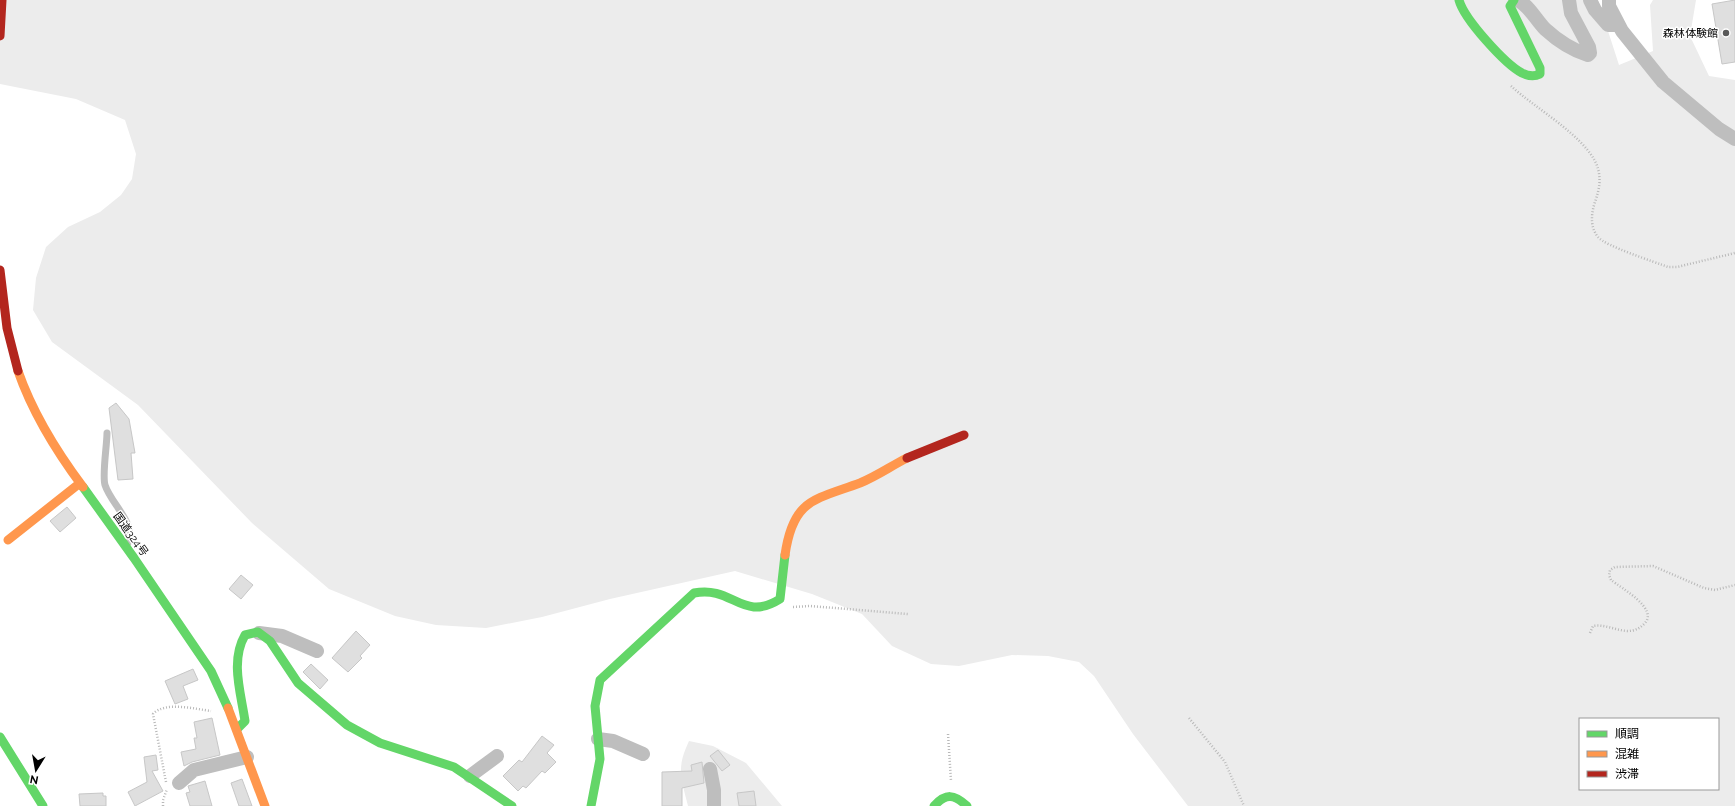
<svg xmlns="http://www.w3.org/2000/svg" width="1735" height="806" font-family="Raleway,'Noto Sans JP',sans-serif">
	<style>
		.green { fill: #ececec; fill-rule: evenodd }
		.building { fill: #dfdfdf; stroke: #c7c7c7 }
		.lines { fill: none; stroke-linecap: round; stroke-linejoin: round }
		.path { stroke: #b9b9b9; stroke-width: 2.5; stroke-dasharray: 1 2; stroke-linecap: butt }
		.lane { stroke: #bebebe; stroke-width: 7 }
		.street { stroke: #bebebe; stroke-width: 14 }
		.fast { stroke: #63d668; stroke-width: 9 }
		.slow { stroke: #ff974d; stroke-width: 9 }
		.jam { stroke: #b3261e; stroke-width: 9 }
		.poi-dot { fill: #595959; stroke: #fff; stroke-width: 1.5 }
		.labels { text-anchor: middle; stroke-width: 3; stroke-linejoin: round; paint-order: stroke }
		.poi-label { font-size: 11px; fill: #000; stroke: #fff; text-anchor: end }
		.street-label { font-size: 11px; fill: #000; stroke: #fff }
	</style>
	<rect width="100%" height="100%" fill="#fff"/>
	<!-- green -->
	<path class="green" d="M0,0H1598L1619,65L1653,51L1650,5L1653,0H1696L1690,36L1709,76L1735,80V806H1188L1133,734L1094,676L1079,662L1048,656L1012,655L959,666L931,664L892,646L862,614L812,594L735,571L610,599L542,617L486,628L436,625L395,616L329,589L252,523L138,405L52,342L33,310L36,278L46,247L68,227L100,212L121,195L132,179L136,154L125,120L76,99L0,84ZM1580,719H1718V789H1580Z
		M689,741L713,746L746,763L782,806H688C681,777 676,769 689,741Z"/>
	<!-- building -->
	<path class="building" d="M1735,0V62L1722,64L1712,4Z
		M116,403L129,419L135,453H131L133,479L118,480L109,408Z
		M67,507L76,518L60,532L50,521Z
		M241,575L253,585L241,599L229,589Z
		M356,631L370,645L360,656L362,658L348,672L332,658Z
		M311,664L328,680L320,689L303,672Z
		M193,669L198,680L183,686L188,699L175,704L165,681Z
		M212,718L220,755L192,762L184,766L181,752L196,749L194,738H197L194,722Z
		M542,736L554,745L547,753L556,762L545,773L542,771L526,788L523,786L518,791L503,776L519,760L522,762Z
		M718,750L730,765L722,771L710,756Z
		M156,755L158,770L152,771L163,791L135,806L128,792L147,782L144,757Z
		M702,762L704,783L682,788V806H662V772L692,771L691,765Z
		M242,779L252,806H239L231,783Z
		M205,781L212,806H190L186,793L190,792L188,786Z
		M754,791L756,806H739L737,793Z
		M103,793V796H106V806H80L79,794Z"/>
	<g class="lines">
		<!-- path -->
		<path class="path" d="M1511,86C1535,108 1580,133 1595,161C1602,175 1600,188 1595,202C1591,214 1590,227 1598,237C1605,246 1655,262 1668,267H1677L1735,253
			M793,607L810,606L908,614
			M1590,633L1593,626C1604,624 1615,630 1627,631C1634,631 1639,629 1644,624C1660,609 1621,588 1611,580L1609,575L1610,570L1615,567L1653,566L1704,588L1715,590L1735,585
			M1189,718L1225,762L1244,806
			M948,734L951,781
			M166,782L153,714C165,701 195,709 211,711
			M163,806V800L167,789"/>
		<!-- lane -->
		<path class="lane" d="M107,433C107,445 102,475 105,485C111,504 137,524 128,543"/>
		<!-- street -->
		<path class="street" d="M1517,0C1529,5 1536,20 1545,29C1557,40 1572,50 1588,55L1590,53L1589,47L1571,13L1569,0
			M1590,0L1595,10L1608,25H1618
			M1609,0V6L1622,31L1663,82L1719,129L1735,139
			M259,633L282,636L317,651
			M598,739L613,741L643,754
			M710,769L714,790V806
			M470,776L497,756
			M179,783L194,770L247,757"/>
		<!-- fast -->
		<path class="fast" d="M1459,0C1464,19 1505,64 1522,73C1528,76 1534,77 1540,74V68L1510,6L1514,0
			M83,487L134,558L211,671L228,708
			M237,729L245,721C241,693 230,661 245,635L258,632L270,641L298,683L347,725L380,743L454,767L512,806
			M0,737L43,806
			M591,806L600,759L595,706L600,680L694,593C733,585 742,623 780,599L785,555
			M934,806C946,793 954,794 967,806"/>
		<!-- slow -->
		<path class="slow" d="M18,371C33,414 56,451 83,487
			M8,540L80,483
			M785,555C793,499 814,500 860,483C877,476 891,466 907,458
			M228,708L265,806"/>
		<!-- jam -->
		<path class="jam" d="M0,36L2,0
			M0,270L7,328L18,371
			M907,458L964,435"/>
	</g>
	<!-- markers -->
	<circle class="poi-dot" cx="1726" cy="33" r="4"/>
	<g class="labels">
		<!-- poi labels -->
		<g class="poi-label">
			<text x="1718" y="37">森林体験館</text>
		</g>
		<!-- street labels -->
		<g class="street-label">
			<text transform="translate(131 534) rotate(54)" y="4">国道324号</text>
		</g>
	</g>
	<!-- legend -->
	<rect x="1579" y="718" width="140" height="72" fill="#ffffff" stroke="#999999"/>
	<rect x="1587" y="731" width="20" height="6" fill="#63d668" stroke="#999999"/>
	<text x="1615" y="738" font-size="12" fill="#000000">順調</text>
	<rect x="1587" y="751" width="20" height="6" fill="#ff974d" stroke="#999999"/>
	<text x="1615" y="758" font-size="12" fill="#000000">混雑</text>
	<rect x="1587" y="771" width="20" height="6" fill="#b3261e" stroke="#999999"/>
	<text x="1615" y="778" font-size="12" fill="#000000">渋滞</text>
	<!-- north arrow -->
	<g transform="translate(36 770) rotate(191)" stroke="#ffffff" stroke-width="3" paint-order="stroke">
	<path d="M0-3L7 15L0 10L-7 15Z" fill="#000000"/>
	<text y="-6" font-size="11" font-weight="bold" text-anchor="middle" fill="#000000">N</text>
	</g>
</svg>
